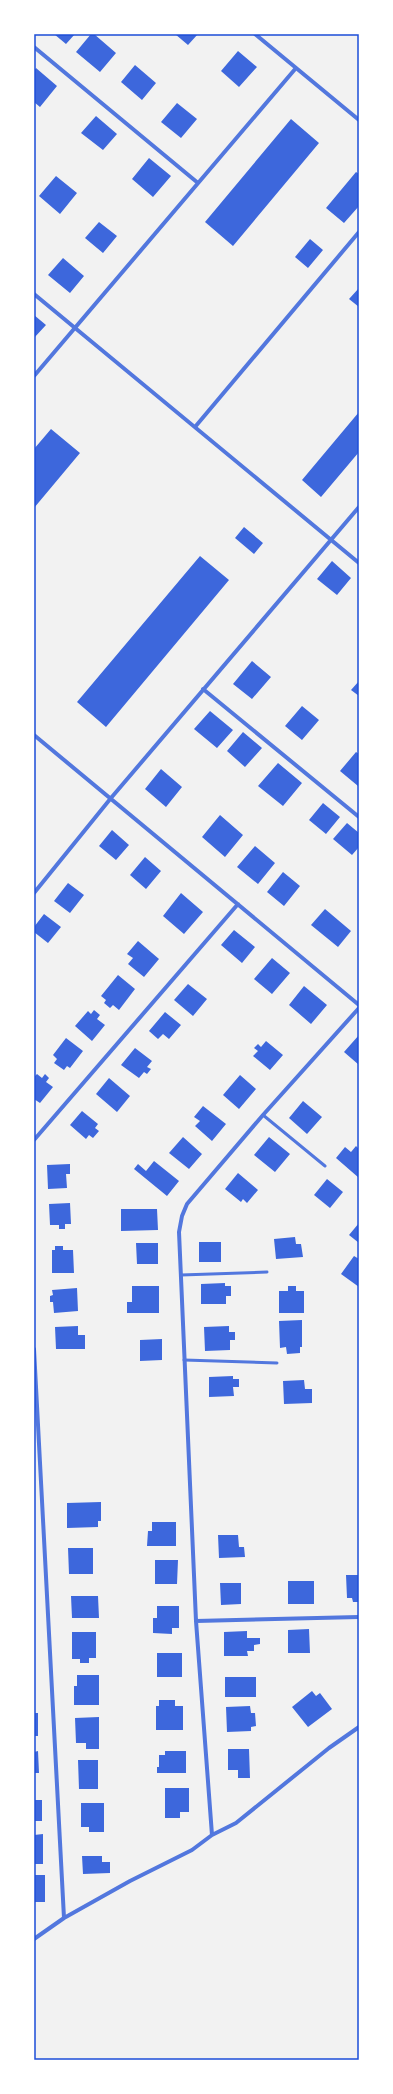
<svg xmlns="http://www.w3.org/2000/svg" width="393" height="2094" font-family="'Exo 2',sans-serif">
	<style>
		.building { fill: #3d67dc }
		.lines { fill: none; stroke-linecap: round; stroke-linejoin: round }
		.service { stroke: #5277de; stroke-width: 3 }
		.minor { stroke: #5277de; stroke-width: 4 }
		.neatline { fill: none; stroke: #1d4ed8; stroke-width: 1.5 }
	</style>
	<rect width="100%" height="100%" fill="#f2f2f2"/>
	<!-- building -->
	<path class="building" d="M54,34H75L66,44Z
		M91,34H94L116,53L100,72L76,52Z
		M175,34H198L188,45Z
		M238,51L257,67L239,87L221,71Z
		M135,65L156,83L142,100L121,82Z
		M36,68L57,86L40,107L34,102V71Z
		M177,103L197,119L181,138L161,122Z
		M96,116L117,134L103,150L81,133Z
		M291,119L319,143L233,246L205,222Z
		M149,158L171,176L153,197L132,179Z
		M356,172L359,174V206L344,223L326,208Z
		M56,176L77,193L60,214L39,196Z
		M99,222L117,236L103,253L85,238Z
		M310,239L323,250L308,268L295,257Z
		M63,258L84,276L70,293L48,275Z
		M359,288V307L349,299Z
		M34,315L46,325L34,338Z
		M359,412V452L321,497L302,480Z
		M51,429L80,453L34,508V449Z
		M244,527L263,543L254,554L235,538Z
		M200,556L229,580L106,727L77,702Z
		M332,561L351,578L337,595L317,579Z
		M252,661L271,677L252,699L233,684Z
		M359,681V696L351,690Z
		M302,706L319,720L302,740L285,726Z
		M210,711L233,730L217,748L194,729Z
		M243,732L262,748L245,767L227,751Z
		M356,752L359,754L358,786L340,771Z
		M278,763L302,783L283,806L258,786Z
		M161,769L182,787L166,807L145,789Z
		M323,803L340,817L326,834L309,820Z
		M220,815L243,835L225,857L202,837Z
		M347,823L359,833V847L352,855L333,839Z
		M112,830L129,845L116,860L99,846Z
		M255,846L275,863L258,884L237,867Z
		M145,857L161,871L146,889L130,875Z
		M283,872L300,886L284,906L267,892Z
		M68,883L84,895L70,913L54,901Z
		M181,893L203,912L184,934L163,916Z
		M325,909L351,931L338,947L311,925Z
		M44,914L61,927L48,943L34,932V927Z
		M234,930L255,947L242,963L221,945Z
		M138,941L159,959L144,977L128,964L133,958L127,954Z
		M272,958L290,973L272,994L254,979Z
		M118,975L135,989L119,1010L113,1005L110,1008L104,1003L106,1000L101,996Z
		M188,984L207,999L193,1016L174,1000Z
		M304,986L327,1005L311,1024L289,1005Z
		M94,1010L100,1015L97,1019L105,1025L92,1041L75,1026L88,1011L91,1014Z
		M165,1012L181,1025L169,1039L163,1034L158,1039L149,1031Z
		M359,1035V1065L344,1052Z
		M66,1038L83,1051L70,1068L67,1066L64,1070L54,1063L57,1059L53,1055Z
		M266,1041L283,1055L270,1070L253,1056L258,1051L254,1048L258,1044L261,1047Z
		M135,1048L152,1061L147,1067L151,1069L147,1074L144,1072L139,1078L121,1065Z
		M37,1074L42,1078L45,1074L49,1078L46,1082L53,1087L40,1103L34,1099V1077Z
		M240,1075L256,1089L239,1109L223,1095Z
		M109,1078L130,1096L117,1112L96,1094Z
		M303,1101L322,1117L307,1134L289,1118Z
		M203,1106L226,1124L212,1141L195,1126L200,1121L194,1117Z
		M82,1111L98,1124L95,1128L99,1131L93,1138L89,1135L86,1139L70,1125Z
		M183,1137L202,1154L189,1169L169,1153Z
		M269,1137L290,1154L275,1172L254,1155Z
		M356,1146L359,1149V1178L336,1158L345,1147L351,1152Z
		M154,1161L179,1181L167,1196L134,1169L138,1164L146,1171Z
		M70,1164V1174H66L67,1188L48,1189L47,1165Z
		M238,1173L258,1190L247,1203L243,1199L241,1202L225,1189Z
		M327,1179L343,1192L330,1208L314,1195Z
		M70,1203L71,1224H65V1229H59V1225H50L49,1204Z
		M121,1209H157L158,1230L121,1231Z
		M359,1223V1243L349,1235Z
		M295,1237L296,1244H301L303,1257L276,1259L274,1239Z
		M199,1242H221V1262H199Z
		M136,1243H158V1264H137Z
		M55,1246H63V1250H73L74,1273H52V1250H55Z
		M354,1256L359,1259V1287L341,1274Z
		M225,1283V1286H231V1296H226V1304H201V1284Z
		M132,1286H159V1313H127V1302H132Z
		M288,1286H296V1291H304V1313H279V1291H288Z
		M77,1288L78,1311L54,1313L53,1302H50V1296L53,1295L52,1290Z
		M302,1320V1347H300V1353L287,1354L286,1347L280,1348L279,1321Z
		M78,1326V1335H85V1349H56L55,1327Z
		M229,1326V1332H235V1340H230V1350L205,1351L204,1327Z
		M162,1339V1360L140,1361V1340Z
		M233,1376V1379H239V1387H233L234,1396L209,1397V1377Z
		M304,1380L305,1389H312V1403L284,1404L283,1381Z
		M101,1502V1521H98V1527L67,1528V1503Z
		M152,1522H176V1546H147L148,1531H152Z
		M218,1535H238L239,1547H244L245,1557L219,1558Z
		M68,1548H93V1574H69Z
		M155,1560H178L177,1584H155Z
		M346,1575H359V1602H353L352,1598H347Z
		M288,1581H314V1604H288Z
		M220,1583H241V1604L221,1605Z
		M71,1596H98L99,1618H72Z
		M157,1606H179V1628H172V1634L153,1633V1618H157Z
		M309,1629L310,1653H288V1630Z
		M247,1631V1638H260V1644L254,1645V1651H247L248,1656H224V1632Z
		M72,1632H96V1658H89V1663H80V1659H72Z
		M157,1653H182V1677H157Z
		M77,1675H99V1705H74V1686H77Z
		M225,1677H256V1697H225Z
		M312,1691L316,1696L320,1693L332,1709L308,1727L292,1707Z
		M159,1700H175V1706H183V1730H156V1706H159Z
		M250,1706L251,1713H255L256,1726L251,1727V1731L227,1732L226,1707Z
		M34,1713H38V1736H34Z
		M99,1717V1749H86V1743H76L75,1718Z
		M228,1749H249L250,1778H238V1770H228Z
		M38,1751L39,1773H34V1752Z
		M165,1751H186V1773H157V1767H159V1755H165Z
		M78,1760H98V1789H79Z
		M165,1788H189V1812H180V1818H165Z
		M34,1800H42V1821H34Z
		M81,1803H104V1832H89V1827H81Z
		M43,1834V1864H34V1835Z
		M82,1856H102V1862H110V1873L83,1874Z
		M34,1875H45V1902H34Z"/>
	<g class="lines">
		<!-- service -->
		<path class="service" d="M263,1115L325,1166
			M181,1275L267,1272
			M184,1360L277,1363"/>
		<!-- minor -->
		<path class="minor" d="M255,34L359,120
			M34,47L198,183
			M34,294L359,563
			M34,376L296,68
			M195,427L359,232
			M203,689L359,817
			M34,735L359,1005
			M34,893L111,798L359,507
			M34,1140L238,904
			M34,1349L64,1918
			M196,1621L359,1617
			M212,1835L196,1621L179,1232L182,1216L187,1204L263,1115L359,1008
			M34,1939L64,1918L130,1881L192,1850L212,1835L236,1823L329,1748L359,1727"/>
	</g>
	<!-- border -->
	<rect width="393" height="2094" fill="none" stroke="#ffffff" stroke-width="70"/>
	<rect x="35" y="35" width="323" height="2024" class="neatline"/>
</svg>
